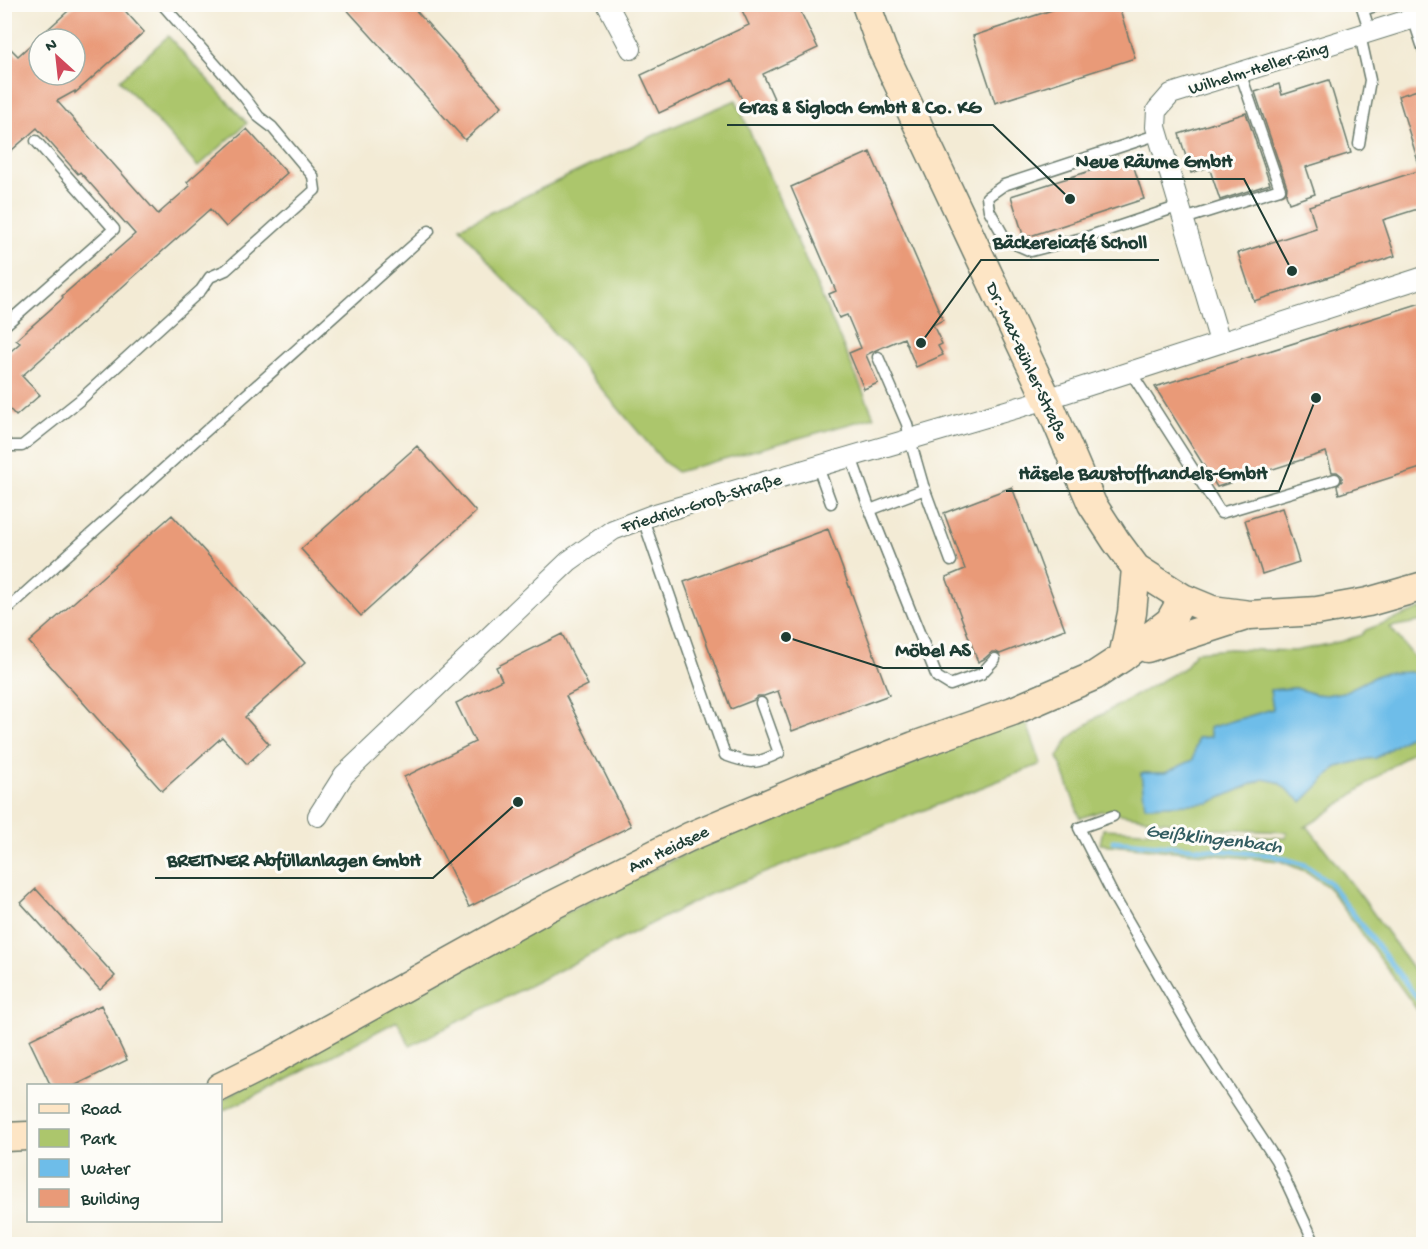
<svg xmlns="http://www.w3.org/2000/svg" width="1428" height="1249" font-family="'Gochi Hand',sans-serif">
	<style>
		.green { fill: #acc66c; stroke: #668250; stroke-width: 1.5 }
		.water { fill: #6ebde9; stroke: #467d8e; stroke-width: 1.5 }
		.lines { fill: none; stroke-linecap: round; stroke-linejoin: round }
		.stream { stroke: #6ebde9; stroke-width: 5 }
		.building { fill: #e99a78; fill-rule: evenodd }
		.lane-casing { stroke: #697a6c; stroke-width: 13 }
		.street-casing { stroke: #697a6c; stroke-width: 22 }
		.secondary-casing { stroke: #697a6c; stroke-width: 31 }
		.lane { stroke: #fff; stroke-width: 10 }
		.street { stroke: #fff; stroke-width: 20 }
		.secondary { stroke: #fde5c5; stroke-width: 28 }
		.labels { text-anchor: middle; stroke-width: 6; stroke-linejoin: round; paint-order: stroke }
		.street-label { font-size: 18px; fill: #1f3d34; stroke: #fdfcf7 }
		.water-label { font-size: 20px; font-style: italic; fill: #335d61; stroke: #fdfcf7 }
		.leader { fill: none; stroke: #1f3d34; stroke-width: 2 }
		.callout-dot { fill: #1f3d34; stroke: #fdfcf7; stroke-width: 2 }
		.callout-label { font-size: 20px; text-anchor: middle; font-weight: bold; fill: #1f3d34; stroke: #fdfcf7; stroke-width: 6; stroke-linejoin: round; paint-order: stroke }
	</style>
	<rect width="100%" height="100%" fill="#fdfcf7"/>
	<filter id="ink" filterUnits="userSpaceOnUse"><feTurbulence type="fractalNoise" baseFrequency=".0167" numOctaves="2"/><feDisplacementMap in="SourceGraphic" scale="12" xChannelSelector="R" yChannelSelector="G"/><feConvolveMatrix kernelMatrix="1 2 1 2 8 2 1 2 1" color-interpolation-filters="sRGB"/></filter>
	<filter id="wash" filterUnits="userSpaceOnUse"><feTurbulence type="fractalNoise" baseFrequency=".008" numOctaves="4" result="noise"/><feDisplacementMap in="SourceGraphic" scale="24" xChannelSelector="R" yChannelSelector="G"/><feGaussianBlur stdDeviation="1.35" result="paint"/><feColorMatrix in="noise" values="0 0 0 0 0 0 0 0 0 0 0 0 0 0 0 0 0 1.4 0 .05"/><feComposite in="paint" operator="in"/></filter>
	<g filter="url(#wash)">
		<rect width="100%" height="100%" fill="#f3ebd5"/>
		<!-- green -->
		<path class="green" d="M168,36L247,123L198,167L120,80Z
			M736,100L874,417L677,472L664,462L537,313L495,270L460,227L661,132Z
			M1423,608V621L1390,627L1423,668V679L1412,672L1378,675L1344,692L1326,695L1314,694L1296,688L1270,690L1273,709L1209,728L1211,737L1197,738L1193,760L1165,773H1141L1146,806L1209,803L1263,779L1278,782L1302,802L1337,767L1367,759L1376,758L1420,729L1423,721V744L1320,818L1305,827H1308L1364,900L1423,983V1018L1328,887L1307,872L1280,861L1100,844L1103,829L1286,838L1287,832L1213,829L1101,811L1080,818L1058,757L1069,738L1099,716L1186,667L1195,652L1229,649L1295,651L1343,641L1361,635L1366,630Z
			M1025,718L1041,764L708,895L410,1046L397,1021L253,1097L221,1111V1100C373,1017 524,930 681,856C793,802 910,761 1025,718Z"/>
		<!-- water -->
		<path class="water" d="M1412,672L1423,679V721L1420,729L1376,758L1367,759L1337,767L1302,802L1278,782L1263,779L1209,803L1145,806L1141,773H1165L1193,760L1197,738L1211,737L1209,728L1273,709L1270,690L1296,688L1314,694L1326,695L1344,692L1378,675L1386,673Z"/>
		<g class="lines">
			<!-- stream -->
			<path class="stream" d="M1113,841L1272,855L1305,865L1329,882L1424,1007"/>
		</g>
		<g id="blocks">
			<!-- building -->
			<path class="building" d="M76,4H119L144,32L75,93V91L57,101L158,214L190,186L187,182L247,129L287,173L226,227L210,209L22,376L40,395L16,416L4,403V357L20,343L16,340L63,298L62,296L110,254L111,255L135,234L80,172L78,174L37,128L4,157V42L18,56ZM39,39H75V75H39Z
				M342,4H410L502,106L465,140Z
				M739,4H797L818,48L763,74L775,101L749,114L732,79L659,113L641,75L749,25Z
				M1070,4H1118L1135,58L995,103L973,36Z
				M1329,80L1351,153L1306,167L1315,194L1289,203L1286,194L1287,187L1255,92L1279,84L1282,95Z
				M1424,88V168H1420L1398,96Z
				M1246,113L1270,184L1220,200L1209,167L1191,173L1179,134Z
				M870,152L943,320L933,325L942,344L938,346L943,355L916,367L904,338L876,350L866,355L878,383L864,389L849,353L861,348L847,315L839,318L829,294L836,291L791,187Z
				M1131,158L1144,199L1024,238L1011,196Z
				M1424,169V207L1383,220L1395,256L1254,301L1238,253L1316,228L1309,206Z
				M1424,302V467L1339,494L1337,486L1342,481V476L1337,472H1332L1326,452L1217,487L1155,387Z
				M417,446L476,512L361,616L301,549Z
				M1012,487L1065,629L1000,654L996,652H992L984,659L978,662L946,577L965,569L944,513Z
				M1282,508L1299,562L1262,574L1245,520Z
				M172,515L305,663L245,717L269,744L247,764L222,737L162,791L29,642Z
				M828,529L889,695L792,731L778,691L764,696H758L754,700L731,709L684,582Z
				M562,634L588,685L566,696L631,826L469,907L404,777L475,742L456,703L502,680L496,667Z
				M36,889L115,976L100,990L21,903Z
				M101,1005L127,1060L74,1086H51L29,1040Z"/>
		</g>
	</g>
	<g filter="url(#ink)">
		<use href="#blocks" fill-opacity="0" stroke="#697a6c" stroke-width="1.5"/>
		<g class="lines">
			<!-- lane casing -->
			<g class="lane-casing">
				<path id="lane" d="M1361,4L1370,32
					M1363,10L1381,4
					M1413,18L1424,51
					M1159,134L1004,185L987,197L989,210L1006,240L1031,251L1090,236L1180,206
					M1359,144L1370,80L1360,35
					M1184,219L1280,189L1240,72
					M4,326L114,229L36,141
					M878,357L907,424L910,440L923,485L951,561
					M1130,371L1221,513L1335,479
					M4,442L10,446H22L80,400L201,290L210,277L226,270L315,190L313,176L272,127L259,117L245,98L162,4
					M851,457L870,510L925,489
					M818,467L831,503
					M870,510L937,677L950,685L981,674L995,659
					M643,519L725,755C749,764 755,765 779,753L761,703
					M4,612L429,231
					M1113,816L1079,828L1113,895L1197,1040L1276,1160L1315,1244"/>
			</g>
			<!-- street casing -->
			<g class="street-casing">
				<path id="street" d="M607,4L631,49
					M1220,342L1156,127L1157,110L1171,94L1424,15
					M318,816L344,775L569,561L613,530L655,514L1037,402L1424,277"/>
			</g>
			<!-- secondary casing -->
			<g class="secondary-casing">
				<path id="secondary" d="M866,4L882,49L1047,399L1092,504L1116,541L1136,568L1183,598L1212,610L1250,615L1317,611L1368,602L1424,586
					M1147,648L1243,617
					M1123,657L1132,613L1136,568
					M220,1087L268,1063L547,908L689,837L805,788L914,746L1013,711L1094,676L1123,657L1170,621L1183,598
					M4,1137L28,1136"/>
			</g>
			<!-- lane -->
			<use href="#lane" class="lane"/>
			<!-- street -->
			<use href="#street" class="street"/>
			<!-- secondary -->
			<use href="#secondary" class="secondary"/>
		</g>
	</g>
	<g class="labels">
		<!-- street labels -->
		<g class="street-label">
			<text transform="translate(1258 67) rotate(-17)" y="6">Wilhelm-Heller-Ring</text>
			<text transform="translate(1028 361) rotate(65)" y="6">Dr.-Max-Bühler-Straße</text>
			<text transform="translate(701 502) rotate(-17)" y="6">Friedrich-Groß-Straße</text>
			<text transform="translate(668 848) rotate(-26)" y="6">Am Heidsee</text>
		</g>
		<!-- water labels -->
		<g class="water-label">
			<text transform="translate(1214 837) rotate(7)" y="7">Geißklingenbach</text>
		</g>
	</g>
	<!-- callouts -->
	<path class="leader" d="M1070 199L993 125H727M1292 271L1244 179H1064M921 343L981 260H1159M1316 398L1279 491H1006M786 637L883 668H983M518 802L433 878H155"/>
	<g class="callout-dot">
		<circle cx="1070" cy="199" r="6"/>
		<circle cx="1292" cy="271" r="6"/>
		<circle cx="921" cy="343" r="6"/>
		<circle cx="1316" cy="398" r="6"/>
		<circle cx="786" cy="637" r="6"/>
		<circle cx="518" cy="802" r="6"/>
	</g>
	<g class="callout-label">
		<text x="860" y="113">Gras &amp; Sigloch GmbH &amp; Co. KG</text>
		<text x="1154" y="167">Neue Räume GmbH</text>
		<text x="1070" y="248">Bäckereicafé Scholl</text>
		<text x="1143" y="479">Häsele Baustoffhandels-GmbH</text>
		<text x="933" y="656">Möbel AS</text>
		<text x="294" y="866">BREITNER Abfüllanlagen GmbH</text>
	</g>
	<!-- margin -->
	<rect width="1428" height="1249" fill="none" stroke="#fdfcf7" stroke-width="24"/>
	<!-- legend -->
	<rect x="27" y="1084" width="195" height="138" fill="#fdfcf7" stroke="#a4b0a9" stroke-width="1.5"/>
	<rect x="39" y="1104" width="30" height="9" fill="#fde5c5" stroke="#a4b0a9" stroke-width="1.5"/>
	<text x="81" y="1114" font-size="18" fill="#1f3d34">Road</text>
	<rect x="39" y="1129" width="30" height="18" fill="#acc66c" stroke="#a4b0a9" stroke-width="1.5"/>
	<text x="81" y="1144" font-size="18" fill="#1f3d34">Park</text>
	<rect x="39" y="1159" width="30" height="18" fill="#6ebde9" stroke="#a4b0a9" stroke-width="1.5"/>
	<text x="81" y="1174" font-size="18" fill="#1f3d34">Water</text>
	<rect x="39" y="1189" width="30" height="18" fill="#e99a78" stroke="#a4b0a9" stroke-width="1.5"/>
	<text x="81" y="1204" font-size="18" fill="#1f3d34">Building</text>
	<!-- north arrow -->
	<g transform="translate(57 57) rotate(333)"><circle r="28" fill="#fdfcf7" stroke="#a4b0a9" stroke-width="1.5"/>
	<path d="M0-4.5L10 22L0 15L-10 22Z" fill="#d1495b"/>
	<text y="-9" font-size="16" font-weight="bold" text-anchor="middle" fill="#1f3d34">N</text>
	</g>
</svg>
